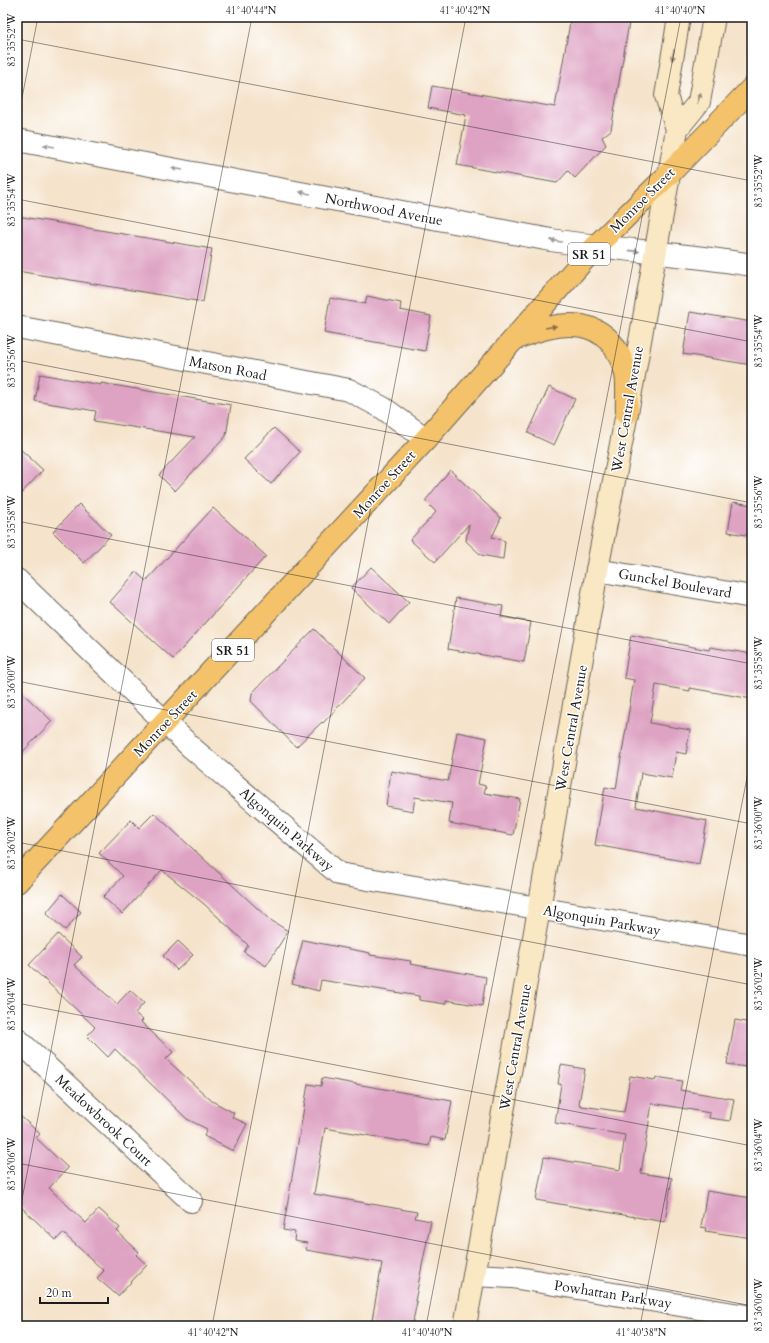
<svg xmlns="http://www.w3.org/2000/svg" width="769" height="1343" font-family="Cardo,serif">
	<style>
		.building { fill: #dea2c3 }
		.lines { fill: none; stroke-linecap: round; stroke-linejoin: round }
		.street-casing { stroke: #686259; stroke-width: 24 }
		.secondary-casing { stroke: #686259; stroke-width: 24 }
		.primary-casing { stroke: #686259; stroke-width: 24 }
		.street { stroke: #fff; stroke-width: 22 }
		.secondary { stroke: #fae7c3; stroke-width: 22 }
		.primary { stroke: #f3c26a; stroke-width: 22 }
		.oneway { fill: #968c78 }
		.oneway2 { fill: #999 }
		.oneway3 { fill: #886f43 }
		.ticks { fill: none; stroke: #1c1c1c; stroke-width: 1; stroke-opacity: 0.45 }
		.labels { text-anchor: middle; stroke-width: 3; stroke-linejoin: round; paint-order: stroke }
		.shield { fill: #fff; stroke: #606060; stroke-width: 1 }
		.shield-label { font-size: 13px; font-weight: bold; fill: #1c1c1c }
		.street-label { font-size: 14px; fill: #1c1c1c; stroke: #fff }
		.neatline { fill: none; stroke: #1c1c1c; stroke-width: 1.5 }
		.ticks-label { font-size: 10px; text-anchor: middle; fill: #1c1c1c }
	</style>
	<rect width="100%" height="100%" fill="#fff"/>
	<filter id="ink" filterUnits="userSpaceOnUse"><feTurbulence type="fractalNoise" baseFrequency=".025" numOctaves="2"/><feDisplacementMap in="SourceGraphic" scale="8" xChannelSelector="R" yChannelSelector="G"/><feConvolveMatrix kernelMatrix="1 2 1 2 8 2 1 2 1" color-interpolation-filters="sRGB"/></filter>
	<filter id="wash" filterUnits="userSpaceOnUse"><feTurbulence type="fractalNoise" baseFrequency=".012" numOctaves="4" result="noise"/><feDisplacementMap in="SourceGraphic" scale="16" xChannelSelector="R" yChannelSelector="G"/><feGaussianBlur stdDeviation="0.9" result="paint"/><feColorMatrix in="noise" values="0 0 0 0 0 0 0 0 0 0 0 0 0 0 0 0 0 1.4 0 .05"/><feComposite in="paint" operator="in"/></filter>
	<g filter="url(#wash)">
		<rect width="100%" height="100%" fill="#f5e3cb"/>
		<g id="blocks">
			<!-- building -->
			<path class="building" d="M571,17H630L611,130L602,137L606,145L575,178L568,171L557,183L457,165L466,115L428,108L432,86L555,107Z
				M17,216L212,249L203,302L17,271Z
				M367,296L401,303L400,310L431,316L425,351L324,333L330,298L365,304Z
				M690,312L752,322V365L683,354Z
				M40,374L101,385V383L231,405L226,436L175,491L159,475L195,437L94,421L96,411L35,401Z
				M549,387L575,399L554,445L528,433Z
				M274,428L300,452L271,484L244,459Z
				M17,446L43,470L17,498Z
				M450,470L501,518L492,537L505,541L503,559L481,555L466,541L469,524L435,562L410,540L436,512L425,501Z
				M733,502L752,505V536L728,532Z
				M79,504L111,535L84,563L53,532Z
				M213,508L266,556L173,659L110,602L136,572L146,581Z
				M371,567L409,602L389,624L351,588Z
				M456,598L503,606L501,617L531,622L524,662L448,649Z
				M314,629L365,678L323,723L322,722L296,747L251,701L252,693Z
				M631,635L709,650L710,647L752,654V699L690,688V691L656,685L650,723L690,730L686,754L676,752L672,778L641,773L636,807L707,821L699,864L595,845L605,787L616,789L634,680L624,678Z
				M17,688L52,721L17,758Z
				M457,732L487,738L478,784L486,786L484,793L520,799L513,835L449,823L452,803L415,797L413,811L386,806L391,771L448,781Z
				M154,813L269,919L288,931L266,966L244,952L248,945L204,904L162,870L122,914L103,897L123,876L99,853L131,820L139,828Z
				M62,894L81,912L65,930L46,913Z
				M58,934L82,957L74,965L117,1004L130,990L144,1003L135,1013L143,1020L141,1022L173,1052L166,1059L212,1101L234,1113L232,1117L247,1124L233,1151L204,1136L207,1129L187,1119L115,1049L108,1057L87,1036L95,1027L29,965Z
				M303,940L370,953V955L411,961L410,964L486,977L482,1006L446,1000V1004L419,1000V996L321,980L319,991L292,984Z
				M178,941L193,955L177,970L163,956Z
				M735,1020L752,1023V1068L727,1064Z
				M561,1065L585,1069L579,1104L582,1106L624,1112L630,1076L655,1080L656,1077L682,1081L680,1090L734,1099L730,1121L709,1118L710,1113L652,1103L641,1173L672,1178L665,1222L536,1200L544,1157L620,1170L625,1135L555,1123L561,1084H558Z
				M322,1078L452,1101L445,1140L431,1137L429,1146L325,1128L314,1194L417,1212L415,1218L431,1221L415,1301L417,1302L412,1326H371L382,1263L306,1250L307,1243L294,1241L295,1232L283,1230L308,1084L321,1086Z
				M17,1113L40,1134L36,1138L68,1168L49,1188L86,1223L99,1209L120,1228L117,1231L139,1252L136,1255L147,1265L118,1296L97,1278L104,1271L63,1233L56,1240L17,1203Z
				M707,1191L752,1198V1238L705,1231L706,1228L701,1227Z"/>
		</g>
	</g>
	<g filter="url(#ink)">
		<use href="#blocks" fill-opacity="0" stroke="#686259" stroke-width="1"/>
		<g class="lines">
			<!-- street casing -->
			<g class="street-casing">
				<path id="street" d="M17,140L551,240C618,250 685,254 752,265
					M17,327L349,390L383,408L426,439
					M597,570L752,597
					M17,580L192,748L339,874L752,945
					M17,1039L191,1201
					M474,1275L512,1277L752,1317"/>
			</g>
			<!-- secondary casing -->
			<g class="secondary-casing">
				<path id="secondary" d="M677,129L699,102L714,17
					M465,1326L539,909L597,570L633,381L677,129L666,96L679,17"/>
			</g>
			<!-- primary casing -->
			<g class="primary-casing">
				<path id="primary" d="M517,338C561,320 608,313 625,370C629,382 626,399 627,413
					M17,882L426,439L595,247L669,174L752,88"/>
			</g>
			<!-- street -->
			<use href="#street" class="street"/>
			<!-- secondary -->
			<use href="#secondary" class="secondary"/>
			<!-- primary -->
			<use href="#primary" class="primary"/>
		</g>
		<!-- one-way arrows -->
		<defs><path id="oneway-solid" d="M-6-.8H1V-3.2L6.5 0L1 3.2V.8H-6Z"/></defs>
		<g class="oneway">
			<use href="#oneway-solid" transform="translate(673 55) rotate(100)"/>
			<use href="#oneway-solid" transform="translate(699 98) rotate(-73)"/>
		</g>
		<g class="oneway2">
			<use href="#oneway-solid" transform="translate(49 146) rotate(-170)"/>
			<use href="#oneway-solid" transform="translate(177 169) rotate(-170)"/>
			<use href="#oneway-solid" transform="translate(305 193) rotate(-170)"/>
			<use href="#oneway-solid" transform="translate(556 241) rotate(-171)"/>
			<use href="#oneway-solid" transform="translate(634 251) rotate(6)"/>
		</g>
		<use class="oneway3" href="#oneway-solid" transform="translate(551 327) rotate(-10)"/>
	</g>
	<!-- ticks -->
	<path class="ticks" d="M732,17L752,21M17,39L752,181M17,123L38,17M17,199L752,342M17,360L752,503M17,521L752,664M17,681L752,824M17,842L752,985M17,1003L752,1146M17,1163L752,1306M17,1225L252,17M17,1324L27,1326M212,1326L466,17M426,1326L681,17M640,1326L752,752"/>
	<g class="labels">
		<!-- shield labels -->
		<g class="shield">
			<rect x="568" y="243" width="42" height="22" rx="3"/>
			<rect x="212" y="639" width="42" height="22" rx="3"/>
		</g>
		<g class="shield-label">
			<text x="589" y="259">SR 51</text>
			<text x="233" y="655">SR 51</text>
		</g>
		<!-- street labels -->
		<g class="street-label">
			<text transform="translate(642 200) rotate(-45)" y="5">Monroe Street</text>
			<text transform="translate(384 209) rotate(11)" y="5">Northwood Avenue</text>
			<text transform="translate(228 368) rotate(11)" y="5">Matson Road</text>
			<text transform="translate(627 409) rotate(-80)" y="5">West Central Avenue</text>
			<text transform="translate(384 484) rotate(-48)" y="5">Monroe Street</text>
			<text transform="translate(675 583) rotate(10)" y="5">Gunckel Boulevard</text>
			<text transform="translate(165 723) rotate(-47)" y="5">Monroe Street</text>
			<text transform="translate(571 728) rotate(-80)" y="5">West Central Avenue</text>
			<text transform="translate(287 829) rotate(41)" y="5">Algonquin Parkway</text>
			<text transform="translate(602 920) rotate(10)" y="5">Algonquin Parkway</text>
			<text transform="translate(515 1047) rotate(-80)" y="5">West Central Avenue</text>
			<text transform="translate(104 1120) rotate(43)" y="5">Meadowbrook Court</text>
			<text transform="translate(613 1294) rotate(9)" y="5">Powhattan Parkway</text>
		</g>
	</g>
	<!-- margin -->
	<rect width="769" height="1343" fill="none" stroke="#fff" stroke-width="44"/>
	<!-- scale -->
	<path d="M40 1297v6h68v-6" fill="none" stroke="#1c1c1c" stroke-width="2"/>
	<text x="46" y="1297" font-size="12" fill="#1c1c1c" stroke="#ffffff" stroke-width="3" paint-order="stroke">20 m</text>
	<rect x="22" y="22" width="725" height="1299" class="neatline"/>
	<g class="ticks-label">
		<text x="251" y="14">41°40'44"N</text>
		<text x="465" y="14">41°40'42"N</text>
		<text x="680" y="14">41°40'40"N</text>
		<text transform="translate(11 40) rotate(-90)" y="4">83°35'52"W</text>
		<text transform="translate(758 181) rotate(-90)" y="4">83°35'52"W</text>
		<text transform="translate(11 200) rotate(-90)" y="4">83°35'54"W</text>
		<text transform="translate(758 341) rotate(-90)" y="4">83°35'54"W</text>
		<text transform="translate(11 361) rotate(-90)" y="4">83°35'56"W</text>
		<text transform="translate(758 502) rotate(-90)" y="4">83°35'56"W</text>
		<text transform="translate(11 522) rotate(-90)" y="4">83°35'58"W</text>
		<text transform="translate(758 663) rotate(-90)" y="4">83°35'58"W</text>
		<text transform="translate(11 682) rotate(-90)" y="4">83°36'00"W</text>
		<text transform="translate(758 823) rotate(-90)" y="4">83°36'00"W</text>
		<text transform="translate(11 843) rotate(-90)" y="4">83°36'02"W</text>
		<text transform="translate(758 984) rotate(-90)" y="4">83°36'02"W</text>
		<text transform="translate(11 1004) rotate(-90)" y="4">83°36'04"W</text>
		<text transform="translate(758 1145) rotate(-90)" y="4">83°36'04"W</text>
		<text transform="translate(11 1164) rotate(-90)" y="4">83°36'06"W</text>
		<text transform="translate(758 1305) rotate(-90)" y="4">83°36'06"W</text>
		<text x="213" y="1336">41°40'42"N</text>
		<text x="427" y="1336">41°40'40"N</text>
		<text x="641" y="1336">41°40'38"N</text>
	</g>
</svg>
